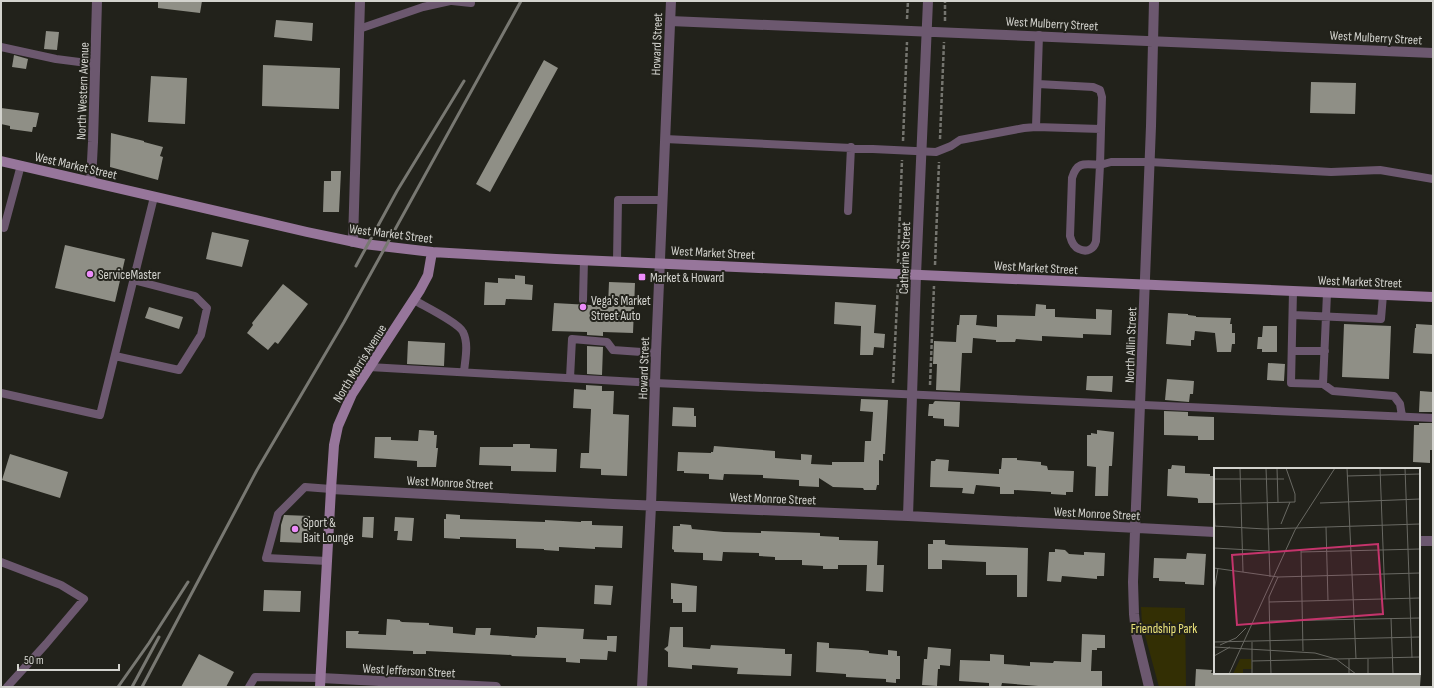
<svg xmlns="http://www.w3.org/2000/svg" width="1434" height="688" font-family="'Sofia Sans Condensed',sans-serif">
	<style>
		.green { fill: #332f04 }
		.building { fill: #8f8f86 }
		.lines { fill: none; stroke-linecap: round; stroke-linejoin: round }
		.path { stroke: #75756f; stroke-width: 2.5; stroke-dasharray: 4 2; stroke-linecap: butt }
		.lane { stroke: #6c586f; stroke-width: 8 }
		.street { stroke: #6c586f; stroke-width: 10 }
		.secondary { stroke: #97769b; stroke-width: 10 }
		.rail { stroke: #787872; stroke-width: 3 }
		.poi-dot { fill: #ec8cfa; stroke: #22221b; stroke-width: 1.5 }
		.labels { text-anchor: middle; stroke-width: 4; stroke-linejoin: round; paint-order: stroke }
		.street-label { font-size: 13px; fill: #d3d3ce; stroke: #22221b }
		.poi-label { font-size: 13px; fill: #d3d3ce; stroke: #22221b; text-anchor: start }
		.park-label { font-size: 13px; fill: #ece47a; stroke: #22221b }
		.inset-road { fill: none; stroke: #696963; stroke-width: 1 }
		.view { fill: #c5346c; fill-opacity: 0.15; stroke: #c5346c; stroke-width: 2 }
		.inset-edge { fill: none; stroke: #d3d3ce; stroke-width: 2 }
	</style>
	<rect width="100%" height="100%" fill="#22221b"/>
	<!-- green -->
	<path class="green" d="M1141,607L1185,608L1186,687H1159L1142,624Z"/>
	<!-- building -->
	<path class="building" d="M158,1H202L200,13L158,8Z
		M276,20L313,23L312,41L274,37Z
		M46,31L59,32L57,50L44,49Z
		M14,55L28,59L26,69L12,67Z
		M544,60L558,68L490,192L476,184Z
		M263,65L340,68L339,109L262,106Z
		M151,76L187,78L185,124L148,122Z
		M1311,82L1356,83L1355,114L1310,113Z
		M1,108L39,113L36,127H33L32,132L10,129V126L1,124Z
		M111,133L144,141V142L163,147L160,156L163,157L158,180L110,167Z
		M331,171H341L339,212H323L324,181H331Z
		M212,232L249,240L242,267L206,259Z
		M65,245L125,259L115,302L55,288Z
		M515,275L525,276V284L533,285L532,300L506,299L505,305H484L485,282L498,283V278L515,279Z
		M609,282L635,283L633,333L603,332V336L587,335V332L552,331L554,303L608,306Z
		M283,284L308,304L278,344L275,342L268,350L247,333L253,325L252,323Z
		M835,302L876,305L874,333L885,334L884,348L874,347L873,355H860L861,326L834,324Z
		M1036,304L1046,305V309H1055V317L1096,319V309L1112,310L1111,335L1083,334V338L1042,336V341L1016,339L1015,342H996V340L973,338L972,353H962L960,391L936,390L937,364H933L934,341L956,342L957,325H959L960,315H977L976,325L997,327V315L1035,316Z
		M149,307L183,317L179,329L145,318Z
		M1168,313L1188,314V315L1196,316V317L1231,318L1230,324H1232V333H1235V344H1232L1231,352H1217L1215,333L1195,331L1194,340H1191V346L1166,344Z
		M1344,324L1391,326L1389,379L1342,377Z
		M1416,324L1432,325L1433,354L1413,353L1415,328H1416Z
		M1263,326H1277V352H1262V349H1257L1258,337H1262Z
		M408,341L445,343L444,366L407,364Z
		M587,346L603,347L602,375L587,374Z
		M1268,363L1285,364L1284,381L1267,380Z
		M1087,376H1113L1112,392L1086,390Z
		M1167,379L1194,381L1193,394H1190L1189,402L1165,400Z
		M586,385L602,386V391H614L613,414L629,415L627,476L601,475V469L580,468L581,453H589L591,409L573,408L574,389L586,390Z
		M1420,391L1433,392V412H1419Z
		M861,399L888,400L885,454H883V461L879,460V485H877L876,490H864L863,488L833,487L819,478V487L799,486V480L763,478V475L724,474L723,480L709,479V474L684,473V471H677L678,452L711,453V452H713L714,446L775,451V458L801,460V454L812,455L811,464L832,465V462H864L865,441H871L873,412L860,411Z
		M935,401L960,402L959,427L944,426V419L933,418V416H928L929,404H933L934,402Z
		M673,407L694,408V416H696V427L672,426Z
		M1164,411L1188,412V416L1214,417V440H1198V436L1164,435Z
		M1419,423H1433V450H1430V463L1413,462L1414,425H1419Z
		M419,430L434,431V435H437L436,448H438L436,467H417V461L374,458L375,437H391V440L418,441Z
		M1097,430L1114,432L1112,466H1109L1108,496H1095L1096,467L1087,466V435H1091V433L1097,434Z
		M513,444H530V448L557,449L556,472L511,471V466L479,465L480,447H513Z
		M10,454L68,472L60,498L2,480Z
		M1002,458H1017V460L1041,462V465L1047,466L1048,470L1074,471L1073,492H1066V495L1051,494V492L1014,490V494H1000V487L976,485L974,494L962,493L963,488L930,487L931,461H935L936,459L949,460L948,471L999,474V469H1001Z
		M1172,465L1185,466V473L1210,474V476H1215V499H1213V503H1198V499L1197,498L1167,496L1168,469H1171Z
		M446,514L460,515V519L545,522V520L581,522V521H592V525L623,526L622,548L595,547V549L559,547V551L544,550V549L516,548V539L460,537V539L444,538V519H446Z
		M284,515L310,516L309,543L280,542L281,525Z
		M363,517H374L373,538L362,537Z
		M395,517L414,518L412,541L397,540L398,531H394Z
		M680,524L691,525L692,529L724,532L761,533V531L820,533V536L839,537V540L878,541L877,565H884L883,592L866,591L867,565H838V569H823V566L802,565V560H775V557L759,556V553L723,552L722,561L703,560V553L674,552V550L672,549V547L673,526H680Z
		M933,540H945V544L949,545L1028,548L1027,597H1017V575H986V562L942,560V569H928V544H933Z
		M1055,549L1065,550L1069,554L1084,555V552H1086L1105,553L1104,576H1097V579L1062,576L1061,582L1047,581L1049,552H1055Z
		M1187,553L1206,554L1204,585L1185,584V582L1159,581V578H1153L1154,558L1186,559Z
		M671,583L697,586L696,612H682V603H673V599H671Z
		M595,585L613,586L611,605L594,604Z
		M264,590L301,591L300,612L263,611Z
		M387,619L400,620V621L402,622L429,623V625L453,627V633L475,635L476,628H491L490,635L535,638L536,635H537V627H541L584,629L583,639L607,640V636H617L616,652L608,651L607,660L580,659V663L566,662V658L511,656L512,655L426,651V654H413V651L346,648V631H359L358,634L386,635Z
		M670,627H683V647L710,649L711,645L785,649V654H792L791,676L737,674L738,668L692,665V669L668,667V652L664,649L668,646Z
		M1082,634L1105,635V648H1097V650H1092L1091,671H1102V687H1051L1002,683L1001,687H989V683L959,681L960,660L990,661V654L1004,655V664L1030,666V662L1053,663L1054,661L1081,662Z
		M817,642L829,643V648L862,650L869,651V653L888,655V650L897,651V656H900V679H896V683L886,682V679L846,677V674L816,672Z
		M928,647L951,649L950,666L940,665V669H938L937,686L922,685L924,659H927Z
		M199,654L234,672L226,687H181Z
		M1196,669L1212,670L1211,673H1421L1420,686L1195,687Z"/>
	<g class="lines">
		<!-- path -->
		<path class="path" d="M907,19L908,1
			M945,21V1
			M940,139L944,42
			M903,141L907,42
			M898,263L902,160
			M935,265L939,162
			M893,383L898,284
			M930,385L934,286"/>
		<!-- lane -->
		<path class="lane" d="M452,1L471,3
			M359,29L423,7L450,1
			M1039,35L1036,127L1101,129L1100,165C1085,164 1077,161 1072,178L1070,236C1071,240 1074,247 1079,249C1087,253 1094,249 1096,241L1100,165L1111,162H1150L1331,172L1380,170L1433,179
			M1,47L56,59L95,64
			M1038,84L1093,87L1100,90L1102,97L1101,129
			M665,139L936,152L951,146L960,140L1024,128L1036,127
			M848,211L851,147
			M1,227L4,228L21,165
			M617,261L618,200H663
			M1293,291L1291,383L1323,384L1327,293
			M414,300C424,306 459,323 463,332C469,344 465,360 464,372
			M583,300L584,260
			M1293,315L1381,319L1383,295
			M1292,351H1325
			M115,356L179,370L201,335L207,308L195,296L133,280
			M369,367L655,383L1433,418
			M570,378L572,339L607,342L613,350L656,353
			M1323,384L1333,391L1394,396L1400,404L1402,416
			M1,393L100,415L154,197
			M327,561L266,558L278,514L305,487L331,489
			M1,562L61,585L84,599L46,644L7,687
			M249,687L255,677L321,678"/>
		<!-- street -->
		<path class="street" d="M670,21L1433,53
			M91,181L93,142L97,1
			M353,242L360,1
			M331,489L613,504L908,516L1215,532
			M908,516L916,275L928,1
			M1419,541H1433
			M321,678L496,687
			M642,687L651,506L656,353L671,1
			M1149,687L1136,633L1134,614L1133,582L1151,126L1154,1"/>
		<!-- secondary -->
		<path class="secondary" d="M1,161L307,232L364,244L432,252L556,259L898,274L1433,297
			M320,687L331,489L334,445L338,426L352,394L420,290L428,275L432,252"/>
		<!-- rail -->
		<path class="rail" d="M356,266L397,191L464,81
			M118,687L149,643L188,582
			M132,687L159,637
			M142,687L257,470L344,322L521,1"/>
	</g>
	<!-- markers -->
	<g class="poi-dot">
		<circle cx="90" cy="274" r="4"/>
		<rect x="638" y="273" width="8" height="8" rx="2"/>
		<circle cx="583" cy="307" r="4"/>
		<circle cx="295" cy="529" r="4"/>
	</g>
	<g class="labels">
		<!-- street labels -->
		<g class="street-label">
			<text transform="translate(1052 23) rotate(3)" y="5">West Mulberry Street</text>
			<text transform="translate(1376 37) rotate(3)" y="5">West Mulberry Street</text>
			<text transform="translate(656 44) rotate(-88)" y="5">Howard Street</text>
			<text transform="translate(82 91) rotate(-88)" y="5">North Western Avenue</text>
			<text transform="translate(76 165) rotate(13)" y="5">West Market Street</text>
			<text transform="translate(391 233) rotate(7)" y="5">West Market Street</text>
			<text transform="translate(713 252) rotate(3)" y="5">West Market Street</text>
			<text transform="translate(904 258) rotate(-88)" y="5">Catherine Street</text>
			<text transform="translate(1036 267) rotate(3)" y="5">West Market Street</text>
			<text transform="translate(1360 281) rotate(2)" y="5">West Market Street</text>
			<text transform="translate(1130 345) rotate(-88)" y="5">North Allin Street</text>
			<text transform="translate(359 363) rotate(-58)" y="5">North Morris Avenue</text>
			<text transform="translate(643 368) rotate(-88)" y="5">Howard Street</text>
			<text transform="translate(450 482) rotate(3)" y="5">West Monroe Street</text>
			<text transform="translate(773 498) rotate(2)" y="5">West Monroe Street</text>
			<text transform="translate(1097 513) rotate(3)" y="5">West Monroe Street</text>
			<text transform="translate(409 670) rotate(3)" y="5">West Jefferson Street</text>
		</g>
		<!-- poi labels -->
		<g class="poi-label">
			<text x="98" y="279">ServiceMaster</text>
			<text x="650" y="282">Market &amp; Howard</text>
			<text x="591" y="305">Vega's Market<tspan x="591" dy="15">Street Auto</tspan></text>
			<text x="303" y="527">Sport &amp;<tspan x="303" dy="15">Bait Lounge</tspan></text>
		</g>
		<!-- park labels -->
		<g class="park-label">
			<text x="1164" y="633">Friendship Park</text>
		</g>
	</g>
	<!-- overview -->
	<g transform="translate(1214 468)">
		<rect width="206" height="206" fill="#22221b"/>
		<path d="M26,191H37L38,201H29V206H19Z" fill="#332f04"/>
		<path class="inset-road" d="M26,0L29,104M52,0L56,109M63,0L64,34M133,0L142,191M166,0L171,131M191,0L198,190M133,8L206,6M0,11H70M0,35L1,58M106,35L206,31M0,36L81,34V26L72,0M67,56L76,34M0,58L51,61L206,56M112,59L114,133M0,80L55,83M87,82L89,183M87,84L206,81M0,100L64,109L206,105M0,123L4,100M55,134L206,130M177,150L179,206M56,153L206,150M56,173L55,129L64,109M56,173L57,206M0,174L206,169M38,174V206M6,177L22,170L32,160M0,179L101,185L122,191L142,206M0,188L16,179M135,191V206M154,191V206M38,193L206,189M15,206L81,62L121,0"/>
		<path class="view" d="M164,76L169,146L23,157L18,87Z"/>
		<rect width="206" height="206" class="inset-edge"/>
	</g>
	<!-- border -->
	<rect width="1434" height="688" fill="none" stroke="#d3d3ce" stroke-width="4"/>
	<!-- scale -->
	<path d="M18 664v6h101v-6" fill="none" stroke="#d3d3ce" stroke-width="2"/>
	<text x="24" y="664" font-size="12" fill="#d3d3ce" stroke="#22221b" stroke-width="3" paint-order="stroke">50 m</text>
</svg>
